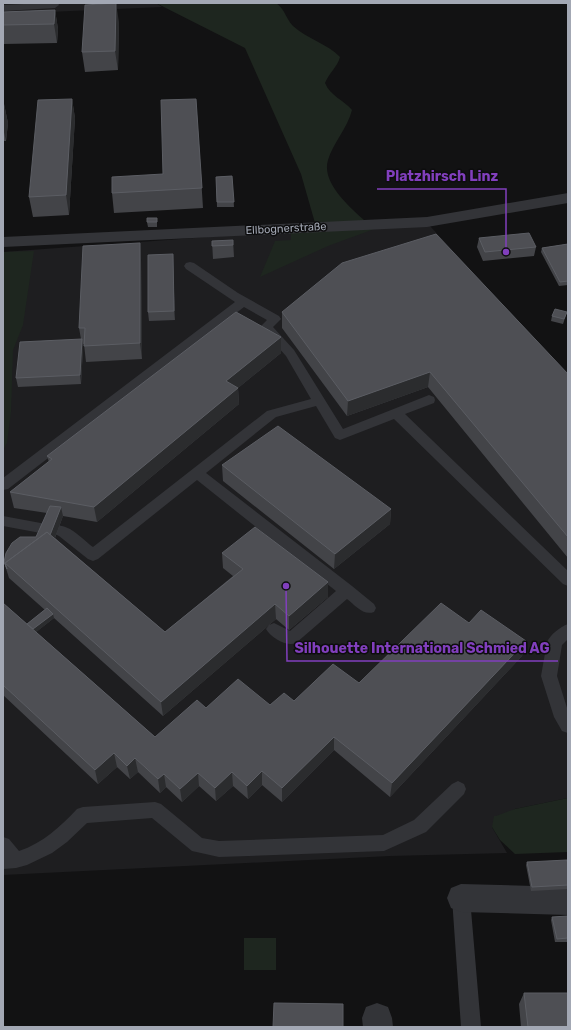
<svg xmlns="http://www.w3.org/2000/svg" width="571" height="1030" font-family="Rubik,sans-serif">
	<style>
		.built { fill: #1e1e20 }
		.green { fill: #1e261f }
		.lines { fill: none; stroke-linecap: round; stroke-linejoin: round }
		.service { fill: #333438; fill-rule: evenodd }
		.minor { fill: #333438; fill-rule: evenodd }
		.wall { fill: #434448 }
		.shaded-wall { fill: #2b2c2e }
		.building { fill: #4e4f54; stroke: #5b5d63 }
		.labels { text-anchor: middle; stroke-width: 3; stroke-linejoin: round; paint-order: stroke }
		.far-street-label { font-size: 11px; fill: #a3a8b4; stroke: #0d0d0e }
		.leader { fill: none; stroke: #813fbd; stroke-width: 1.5 }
		.callout-dot { fill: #813fbd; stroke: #0d0d0e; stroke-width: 1.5 }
		.callout-label { font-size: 14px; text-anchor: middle; font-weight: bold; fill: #813fbd; stroke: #0d0d0e; stroke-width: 3; stroke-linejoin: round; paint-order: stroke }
	</style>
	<rect width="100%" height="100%" fill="#121213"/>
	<!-- built -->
	<path class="built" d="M3,3H156L162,7L3,14Z
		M430,226L568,375V798L515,809L492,827L507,853L390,856L3,875V252L291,231Z"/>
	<!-- green -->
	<path class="green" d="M156,3H276C285,9 286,19 293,26C307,39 328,44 340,57C338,66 329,73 325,83C330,96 344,100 352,110C347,129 333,143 328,160C321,183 350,207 365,221L315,223L301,174L245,48Z
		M377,228L328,246L260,277L275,241L291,240V231Z
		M34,251L23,325L13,350L11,412L7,443L3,450V252Z
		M568,798V852L515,854L500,840L492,827L494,816H496L515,809Z
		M244,938H276V970H244Z"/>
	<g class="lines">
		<!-- service -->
		<path class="service" d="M43,3H58L59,5L55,8L3,11V5Z
			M190,262L194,263L238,293L279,316L281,319L273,327L294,350L343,429L424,397L429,395L434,397L435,400L434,403L405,414L568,571V586L563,584L394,419L340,440L335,438L316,406L276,417L206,473L352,586L374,604L376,608L374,612C363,616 355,605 347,599L296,643C287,647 271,638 266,629L269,625L274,623L290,631L336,591L197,480L98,559L93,561L88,559L59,536L51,532L46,534L3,526V516L46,524L52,527C66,520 82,539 93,547L267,411L311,399L286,356L260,327L267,320L244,307L8,489L3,490V478L235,302L186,269L184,266L186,263Z
			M568,624V639L562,645L557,676L568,711V733L562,731L554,717L541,676L547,642C551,634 560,627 568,624Z
			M458,781L464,784L466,789L464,794L426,832L384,851L219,857L192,851L152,818L87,823L67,842L52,853L27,865L16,868L3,869V837L9,839L19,851C43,843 60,827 77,809L83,807L155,802L161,804L202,838L219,841L383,835L414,820L452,784Z
			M461,889L467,892L470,898L481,1027H461L452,898L455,892Z"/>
		<!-- minor -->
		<path class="minor" d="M568,193V203L427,227L3,247V237L427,217Z
			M461,884L568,887V915L461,912L451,908L447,898L451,888Z
			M377,1003L388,1007L392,1018L393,1027H363L362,1018L366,1007Z"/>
	</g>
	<!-- wall -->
	<path class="wall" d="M55,10L58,29L57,43L3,44V12Z
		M119,22L118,70L85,72L82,52Z
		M72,99L75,118L69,215L33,217L29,197Z
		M196,99L203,208L114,213L112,193L163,174Z
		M3,104H4L8,123L6,141H3Z
		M232,176L234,207H217L216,177Z
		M157,218V227H148L147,222Z
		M479,238L536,247L534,256L483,261L477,247Z
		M233,240L234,257L213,259L212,241Z
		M568,244V285L559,286L541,252L542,248Z
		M141,259L142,359L86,362L84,344H83V348L81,384L18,387L16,378L81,339L79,328Z
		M173,263L175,320L149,321L148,312Z
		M282,312L568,374V558L428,387L347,416L282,328Z
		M567,312L563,324L551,321L552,316Z
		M281,337V353L238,388L239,404L97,522L63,516L55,538L165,632L233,576L223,568L222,553L328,597L289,630L276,619L163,716L54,618L36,632L155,737L206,708L270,705L294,701L359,683L469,623L526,641L522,656L390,797L334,750L282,802L262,785L248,799L233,786L216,801L199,786L182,802L166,787L160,793L138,772L130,779L117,767L98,784L3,695V603L27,624L45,610L9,578L4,562L36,537L47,513L14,508L10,492L49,462L47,456Z
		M222,465L391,509L390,524L334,569L223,481Z
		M527,862L568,865V889L531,891L526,865Z
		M552,917L568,918V942H555L551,920Z
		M524,993L568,1027H521L519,1004Z"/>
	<!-- shaded-wall -->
	<path class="shaded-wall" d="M116,3L119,22L118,70L115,51Z
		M55,10L58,29L57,43L54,24Z
		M72,99L75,118L69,215L66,195Z
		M4,104L8,123L6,141L3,128V111Z
		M140,243L141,259L142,359L140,343Z
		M173,254V263L175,320L174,311Z
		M281,337V353L227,397L226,381Z
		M82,339L83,348L81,384L80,375Z
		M430,372L428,387L347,416L348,401Z
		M238,388L239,404L97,522L94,507Z
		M61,507L63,516L51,548L49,539Z
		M391,509L390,524L334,569L335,554Z
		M328,582V597L289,630V616Z
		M275,604L276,619L163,716L161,702Z
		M53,614L54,618L30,637L28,633Z
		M526,641L522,656L390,797L392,783Z
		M334,737V750L282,802V788Z
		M114,753L117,767L98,784L95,770Z
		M135,758L138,772L130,779L127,766Z
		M262,771V785L248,799L247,786Z
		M232,772L233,786L216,801L215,788Z
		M198,773L199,786L182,802L180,789Z
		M164,774L166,787L160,793L158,779Z"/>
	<!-- building -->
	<path class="building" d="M116,3L115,51L82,52L85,5Z
		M55,10L54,24L3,25V12Z
		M72,99L66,195L29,197L38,100Z
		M196,99L202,188L112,193V177L163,174L161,100Z
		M232,176L234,202H217L216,177Z
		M147,218H157V222H147Z
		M529,233L536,247L485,252L479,238Z
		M436,234L568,374V537L430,372L348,401L282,312L342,263Z
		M233,240V245L212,246V241Z
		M140,243V343L84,346L85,328H79L83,246Z
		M568,244V281L560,282L542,248Z
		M173,254L174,311L148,312V255Z
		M555,309L567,312L564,319L552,316Z
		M236,312L281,337L226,381L238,388L94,507L10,492L52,459L47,456Z
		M82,339L80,375L16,378L20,342Z
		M278,426L391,509L335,554L222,465Z
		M50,506L61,507L50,535L47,532L5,563L7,569L4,562L6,553L12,543L20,537H36Z
		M255,527L328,582L289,616L275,604L161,702L5,563L47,532L165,632L243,569L222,553Z
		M3,603L155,737L197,700L206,708L238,679L270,705L284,693L294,701L333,664L359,683L441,603L469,623L481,610L526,641L392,783L334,737L282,788L262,771L247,786L232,772L215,788L198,773L180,789L164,774L158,779L135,758L127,766L114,753L95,770L3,685Z
		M47,608L53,614L33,629L27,624Z
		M567,860L568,865V885L532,887L527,862Z
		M568,916V938L557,939L552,917Z
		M524,993H568V1027H528Z
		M274,1003L343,1004V1027H273Z"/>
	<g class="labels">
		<!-- far-street labels -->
		<g class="far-street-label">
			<text transform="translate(286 228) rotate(-3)" y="4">Ellbognerstraße</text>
		</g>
	</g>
	<!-- callouts -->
	<path class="leader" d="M506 252L506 189H377M286 586L287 661H558"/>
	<g class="callout-dot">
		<circle cx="506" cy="252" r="4"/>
		<circle cx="286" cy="586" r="4"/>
	</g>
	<g class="callout-label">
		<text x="442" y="181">Platzhirsch Linz</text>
		<text x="422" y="653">Silhouette International Schmied AG</text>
	</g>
	<!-- border -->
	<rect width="571" height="1030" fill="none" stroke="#a3a8b4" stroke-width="8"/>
</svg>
